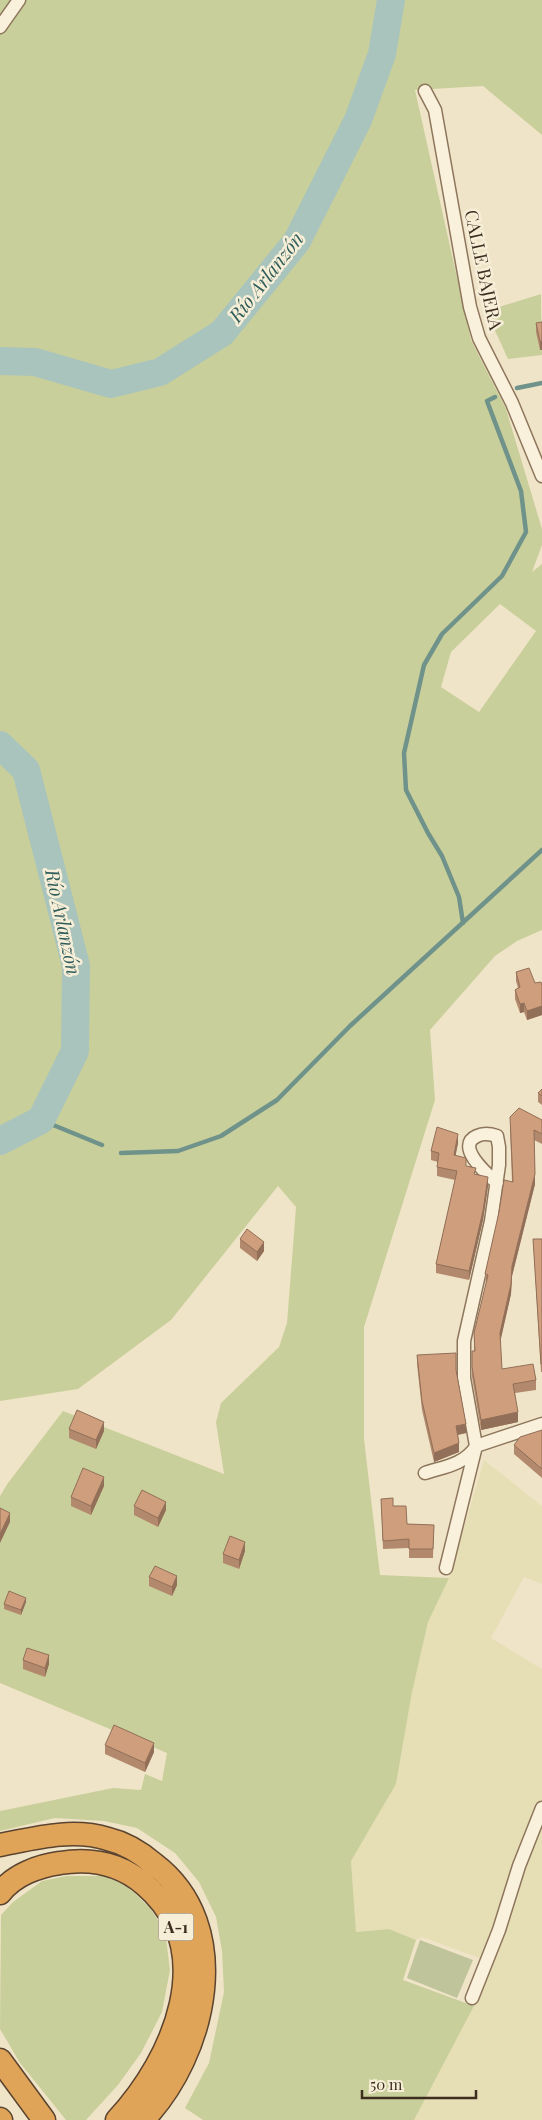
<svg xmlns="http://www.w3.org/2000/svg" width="542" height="2120" font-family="'Playfair Display',serif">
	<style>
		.farmland { fill: #e6deb5 }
		.green { fill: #c9cf9b; fill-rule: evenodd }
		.cemetery { fill: #bfc49a }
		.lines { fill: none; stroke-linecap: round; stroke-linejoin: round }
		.stream { stroke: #6f938a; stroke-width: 4.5 }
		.river { stroke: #a9c4bc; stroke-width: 28 }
		.street-casing { stroke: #8d765c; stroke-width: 15 }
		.highway-casing { stroke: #5b4430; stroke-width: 25 }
		.street { stroke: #faf1dc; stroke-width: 12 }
		.highway { stroke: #e0a458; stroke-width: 22 }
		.wall { fill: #b2896c }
		.shaded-wall { fill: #916f58 }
		.building { fill: #cf9f7d; stroke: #916f58 }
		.labels { text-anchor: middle; stroke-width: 5; stroke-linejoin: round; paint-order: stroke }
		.shield { fill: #f7eed8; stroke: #756857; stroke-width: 1 }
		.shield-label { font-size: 16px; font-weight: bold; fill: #3d2e20 }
		.street-label { font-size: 18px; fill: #3d2e20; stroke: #f7eed8 }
		.water-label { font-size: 19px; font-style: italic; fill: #2f5d5a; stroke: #f7eed8 }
	</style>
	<rect width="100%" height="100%" fill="#f0e4c8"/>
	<!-- farmland -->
	<path class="farmland" d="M484,1460L542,1506V1584L524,1577L491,1638L542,1669V2120H414L474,2006L493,1963L422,1937L416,1940L389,1929L356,1932L351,1861L396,1784L412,1692L428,1621L449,1578Z"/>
	<!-- green -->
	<path class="green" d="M0,0H542V135L483,86L415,90L471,340L506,409L542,529V545L532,572L542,564V930L517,941L495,956L430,1030L435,1100L364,1327V1439L380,1575L449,1578L428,1622L412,1692L396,1784L351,1861L356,1932L389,1929L416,1940L403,1980L474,2006L414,2120H203L185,2108L209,2063L224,1992L222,1951L216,1917L199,1882L175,1853L137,1828L104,1821L55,1818L0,1831V1811L113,1788L141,1790L145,1774L162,1781L167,1753L0,1683V1496L8,1483L63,1411L224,1474L216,1422L221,1403L279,1347L287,1323L296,1207L278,1186L171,1320L78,1389L0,1401ZM500,604L536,631L479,712L441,687L451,652Z
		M541,294L542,355L508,359L486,311Z
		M66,1876H106L127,1886L150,1908L165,1931L170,1970L162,2012L141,2053L118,2085L86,2120H66L20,2063L0,2029L1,1915L13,1902L42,1881Z"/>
	<!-- cemetery -->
	<path class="cemetery" d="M420,1940L473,1960L457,1998L407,1978Z"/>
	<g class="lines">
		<!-- stream -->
		<path class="stream" d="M517,388L542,383
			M463,923L459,897L442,856L428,833L406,790L404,753L424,665L442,634L502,576L526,532L521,491L487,401L495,397
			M41,1120L102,1145
			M121,1153L178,1151L221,1136L277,1100L350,1026L542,850"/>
		<!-- river -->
		<path class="river" d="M0,361L35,362L111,384L160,372L222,333L297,241L358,120L382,54L391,0
			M0,745L26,770L76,966L75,1051L41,1120L0,1141"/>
		<!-- street casing -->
		<g class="street-casing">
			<path id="street" d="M0,27L19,0
				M425,91L435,110L470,307L479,338L512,403L542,476
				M476,1446L542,1424
				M425,1473C443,1467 463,1465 475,1448
				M446,1568L476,1446L464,1378V1341L491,1221L499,1165V1147L497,1136C491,1134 483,1133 477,1136C454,1146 488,1175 497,1183
				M472,1998L499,1930L519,1866L542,1808"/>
		</g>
		<!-- highway casing -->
		<g class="highway-casing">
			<path id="highway" d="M0,1845C36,1838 72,1828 108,1839C125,1843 141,1853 154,1864C236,1926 206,2055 143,2120
				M0,1893C14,1875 38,1866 60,1863C91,1858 121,1864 145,1885C221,1950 174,2059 117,2120
				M0,2060L44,2120
				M0,2119L1,2120"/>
		</g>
		<!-- street -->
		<use href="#street" class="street"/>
		<!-- highway -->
		<use href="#highway" class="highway"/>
	</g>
	<!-- wall -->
	<path class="wall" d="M542,322V350H540L536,332V323Z
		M516,972L535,983L542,986V1015L527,1020L524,1012L520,1013L515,999V990L518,988L516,981Z
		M542,1089V1105L538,1102V1093Z
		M542,1120V1144L534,1140L535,1184L512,1276L511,1294L500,1341L502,1369L536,1380V1390L515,1393L518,1422L481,1430L472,1377V1351H474V1333L486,1284L485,1274L512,1182L510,1127Z
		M458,1143L455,1156L488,1186L483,1220L469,1280L436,1273V1264L455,1180L437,1176V1167L438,1162L431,1160V1151Z
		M240,1239L264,1251L257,1261L240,1248Z
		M533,1239H542V1372H541Z
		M417,1355L456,1370L466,1433L458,1435L459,1452L434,1462L422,1410L417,1364Z
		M69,1429L104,1431L96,1449L69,1438Z
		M542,1430V1478L514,1454V1445Z
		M104,1486L91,1515L71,1506V1497Z
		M381,1499L393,1506L407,1524L434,1525L433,1558H409V1548L383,1549Z
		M134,1506L166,1510L158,1527L134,1515Z
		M245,1551L239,1569L223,1563V1554Z
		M149,1577L177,1585L172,1596L149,1586Z
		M26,1602L21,1615L4,1609V1604Z
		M23,1660L49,1664L45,1677L23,1669Z
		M105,1745L154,1752L145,1772L105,1754Z"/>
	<!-- shaded-wall -->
	<path class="shaded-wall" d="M540,341H542V350H540Z
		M524,1003V1012L520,1013V1004Z
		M542,1006V1015L527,1020V1011Z
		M458,1134V1143L454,1164V1155Z
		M535,1174V1184L512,1276L511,1294L500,1343V1333L512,1266Z
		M488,1177V1186L483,1220L469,1280V1271Z
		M264,1242V1251L257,1261V1252Z
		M518,1412V1422L481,1430V1420Z
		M104,1422V1431L96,1449V1440Z
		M466,1424V1433L456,1435V1426Z
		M459,1443V1452L434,1462V1453Z
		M104,1477V1486L91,1515V1506Z
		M166,1502V1510L158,1527V1518Z
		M10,1513V1522L0,1543V1534Z
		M245,1542V1551L239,1569V1560Z
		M177,1576V1585L172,1596V1587Z
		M26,1598V1602L21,1615V1610Z
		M49,1655V1664L45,1677V1668Z
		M154,1743V1752L145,1772V1763Z"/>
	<!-- building -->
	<path class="building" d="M542,322V341H540L536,323Z
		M529,968L535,983L541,982L542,986V1006L527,1011L524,1003L520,1004L515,990L520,987L516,972Z
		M542,1089V1096L538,1093Z
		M519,1108L542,1120V1134L534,1130L535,1174L512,1266L511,1284L500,1333L502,1369L533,1364L536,1380L513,1384L518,1412L481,1420L472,1367V1351H475L474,1333L488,1275L485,1274L499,1212L504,1180L513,1182L510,1117Z
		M437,1127L458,1134L454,1155L466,1158V1166L476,1168L474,1174L488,1177L483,1211L469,1271L436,1264L457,1171L437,1167L439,1153L431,1151Z
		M247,1229L264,1242L257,1252L240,1239Z
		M533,1239H542V1363L541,1364Z
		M456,1353V1370L466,1424L456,1426L459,1443L434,1453L422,1401L417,1355Z
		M77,1410L104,1422L96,1440L69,1429Z
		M542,1430V1469L514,1445L520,1437Z
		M83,1468L104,1477L91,1506L71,1497Z
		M142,1490L166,1502L158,1518L134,1506Z
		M393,1498V1506H406L407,1524L434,1525L433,1549H409V1539L383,1541L381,1499Z
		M0,1508L10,1513L0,1534Z
		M230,1536L245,1542L239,1560L223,1554Z
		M155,1566L177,1576L172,1587L149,1577Z
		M9,1591L26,1598L21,1610L4,1604Z
		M27,1648L49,1655L45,1668L23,1660Z
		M114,1725L154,1743L145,1763L105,1745Z"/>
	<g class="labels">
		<!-- shield labels -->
		<rect class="shield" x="158.5" y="1913.5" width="35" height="27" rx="4"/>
		<g class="shield-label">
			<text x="176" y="1933">A-1</text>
		</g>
		<!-- street labels -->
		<g class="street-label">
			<text transform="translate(483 270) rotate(78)" y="6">CALLE BAJERA</text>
		</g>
		<!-- water labels -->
		<g class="water-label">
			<text transform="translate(266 277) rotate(-52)" y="7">Río Arlanzón</text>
			<text transform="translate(63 922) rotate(78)" y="7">Río Arlanzón</text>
		</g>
	</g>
	<!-- scale -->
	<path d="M362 2090v8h114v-8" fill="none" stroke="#3d2e20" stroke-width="2.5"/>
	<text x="370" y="2090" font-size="15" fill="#3d2e20" stroke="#f7eed8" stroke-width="4" paint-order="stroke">50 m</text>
</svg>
